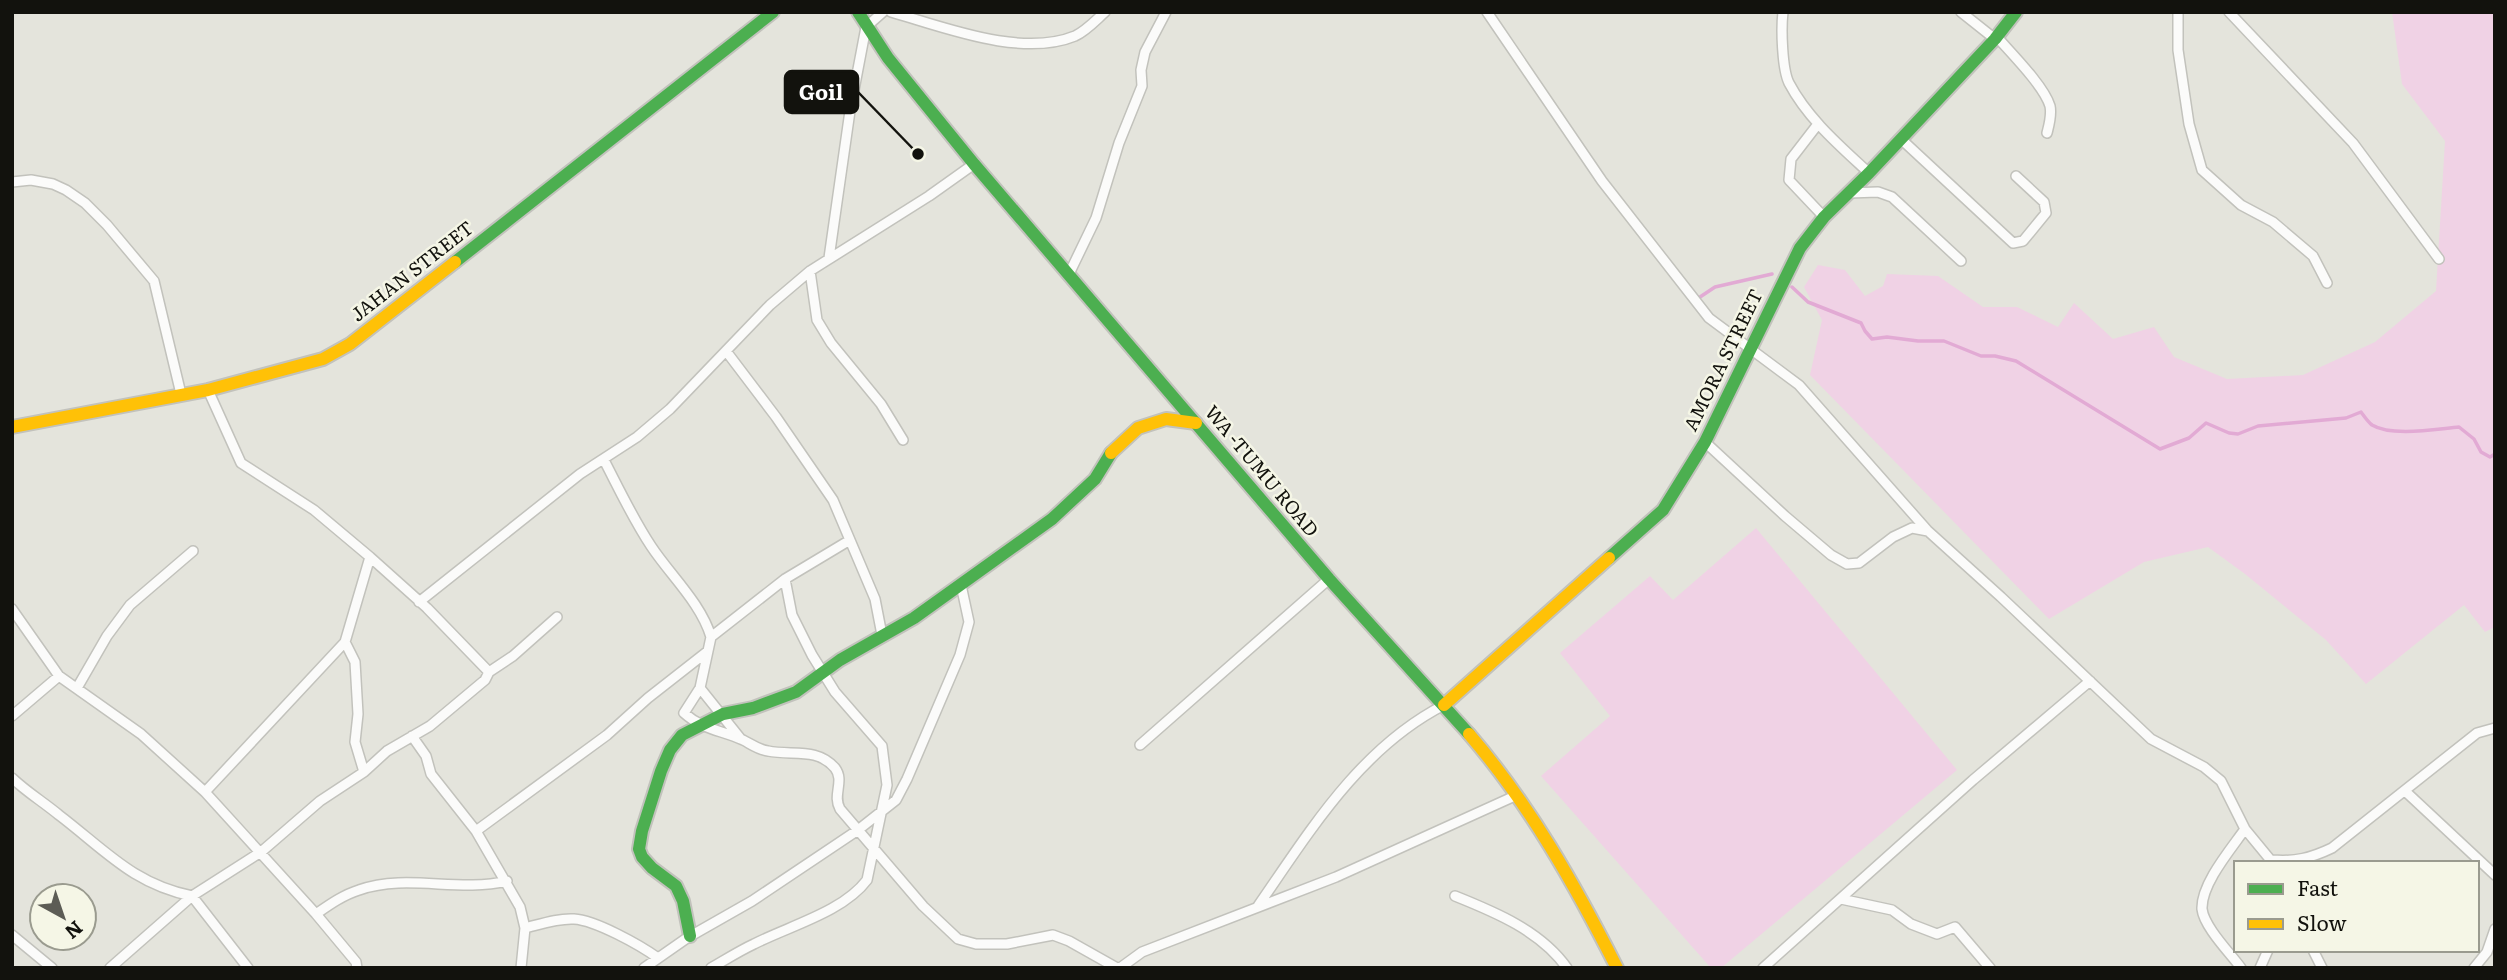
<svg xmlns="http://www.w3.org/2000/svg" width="2507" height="980" font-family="Literata,serif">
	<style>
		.green { fill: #f0d2e5 }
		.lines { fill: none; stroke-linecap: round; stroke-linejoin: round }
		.stream { stroke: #e2aad4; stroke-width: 3.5 }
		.street-casing { stroke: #c2c2bc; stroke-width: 12 }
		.fast-casing { stroke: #c2c2bc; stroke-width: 16 }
		.slow-casing { stroke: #c2c2bc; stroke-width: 16 }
		.street { stroke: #fbfbfa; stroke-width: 9 }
		.fast { stroke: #4caf50; stroke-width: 12 }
		.slow { stroke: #ffc107; stroke-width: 12 }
		.labels { text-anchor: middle; stroke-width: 5; stroke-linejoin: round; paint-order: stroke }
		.street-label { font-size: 19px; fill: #12120d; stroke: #f5f6e6 }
		.leader { fill: none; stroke: #12120d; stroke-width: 2.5 }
		.callout-dot { fill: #12120d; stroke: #f5f6e6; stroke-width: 2.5 }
		.callout { fill: #12120d; stroke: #12120d; stroke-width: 2.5 }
		.callout-label { font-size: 21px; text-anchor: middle; font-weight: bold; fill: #fff }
	</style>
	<rect width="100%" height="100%" fill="#e4e4dc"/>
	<!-- green -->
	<path class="green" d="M2392,12H2495V627L2485,632L2464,605L2366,684L2326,640L2245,574L2208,547L2144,562L2049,619L1810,375L1822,320L1804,287L1818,265L1845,270L1865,296L1883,286L1887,274L1938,276L1983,307H2017L2058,327L2074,303L2113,339L2154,327L2174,357L2227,379L2303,375L2375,342L2436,291L2445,141L2402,84Z
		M1756,528L1957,770L1721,968H1711L1541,776L1610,716L1560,653L1650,576L1673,600Z"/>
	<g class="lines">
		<!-- stream -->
		<path class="stream" d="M1792,287L1808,302L1861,323L1865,331L1872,339L1887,337L1918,341H1944L1981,356H1995L2016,361L2160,449L2189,438L2206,423L2229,433L2238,434L2258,426L2346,418L2361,412C2364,416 2368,422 2372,425C2392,437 2436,429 2459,427L2474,439L2481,452L2490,457L2495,454
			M1700,297L1715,287L1772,274"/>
		<!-- street casing -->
		<g class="street-casing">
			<path id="street" d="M891,12C944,27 1021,58 1075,36C1086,31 1096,20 1105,12
				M1487,12L1602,181L1709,318L1799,385L1927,530
				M1783,12C1781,28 1782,69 1789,83C1808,119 1840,146 1869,173
				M1961,12L1995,39
				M2178,12V50L2189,124L2202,170L2241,205L2273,222L2313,256L2327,283
				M2229,12L2353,143L2439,259
				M1997,37C2011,53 2044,86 2050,106C2052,115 2049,125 2047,133
				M1818,124L1791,159L1789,180L1824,217
				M1901,139L2013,243L2023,241L2046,213L2044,202L2016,176
				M12,182L31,180L53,184L66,190L85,203L107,225L154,281L181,394
				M1849,193L1878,192L1892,197L1961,261
				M829,258L850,111L866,27L883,12
				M810,271L817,320L831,343L881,404L903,440
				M1069,274L1096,218L1119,143L1142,86L1141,70L1145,52L1166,12
				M726,351L776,417L833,500L875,599L882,635
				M208,390L241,463L314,510L370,557L427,608L489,672
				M1705,442L1785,516L1831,555L1847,564L1859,563L1893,537L1912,528L1928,531L2001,597L2151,739L2204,767L2221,781L2245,829L2273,863
				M604,460C619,489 633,519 651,546C670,575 701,603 711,637L700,688L684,713C703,730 721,730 743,740C751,744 759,750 768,751C792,756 817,747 835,768C845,781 832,795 840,809L923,906L958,939L976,944H1007L1053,935L1069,941L1117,968
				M419,602L580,474L637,437L670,409L770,305L810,271L929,196L974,164
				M12,609L59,676L141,734L205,792L316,914L356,962L357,968
				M711,637L785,579L850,540
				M345,642L355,662L358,714L355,742L364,772
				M77,688L107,636L130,605L193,551
				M700,688L740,738
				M12,716L59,676
				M412,736L426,756L431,774L476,831L520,907L525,928L521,968
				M1140,745L1329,579
				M12,778C28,793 42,801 59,815C105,850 133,884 192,896L248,968
				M2405,791L2495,875
				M205,792L345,642L370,557
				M476,831L607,735L648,698L708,651
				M2272,860C2295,862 2311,858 2332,848L2477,733L2495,728
				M1455,896C1495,912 1541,931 1567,968
				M1841,899L1892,910L1911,924L1937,934L1955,927L1990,968
				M1258,906C1310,831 1360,748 1444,705
				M316,914C329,905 343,895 359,890C407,873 458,893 507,881
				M525,928C541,924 558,918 574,919C595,920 640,945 658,958
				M12,935L52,968
				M2313,950L2322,968
				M110,968L192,896L261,852L320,801L364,772L387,751L430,726L485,680L489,672L513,656L557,617
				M644,968L687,938L752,901L858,830L896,800L907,779L960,655L969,622L961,585
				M711,968C725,960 739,951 754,944C789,926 843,912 867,880L887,785L882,746L835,692L812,655L792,615L785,579
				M1120,968L1142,952L1336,877L1517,795
				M1763,968L1973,780L2090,681
				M2241,968C2231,954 2204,927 2202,909C2201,884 2231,849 2245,829
				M2260,968L2268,950
				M2474,968L2487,952L2495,929"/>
		</g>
		<!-- fast casing -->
		<g class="fast-casing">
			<path id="fast" d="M858,12L888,58L974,164L1329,579L1469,734
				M455,262L773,12
				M1609,558L1663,510L1705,442L1800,248L1824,217L1869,173L1995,39L2016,12
				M690,936L683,901L676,886L652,868L642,857L639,849L642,831L661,771L670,750L682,735L723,714L753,708L796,692L840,660L914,618L1052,519L1095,479L1111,453"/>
		</g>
		<!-- slow casing -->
		<g class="slow-casing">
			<path id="slow" d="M12,427L208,390L323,359L350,344L455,262
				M1111,453L1138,428L1166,419L1196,423
				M1444,705L1609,558
				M1469,734C1530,805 1575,885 1617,968"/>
		</g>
		<!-- street -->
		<use href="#street" class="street"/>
		<!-- fast -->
		<use href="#fast" class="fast"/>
		<!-- slow -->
		<use href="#slow" class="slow"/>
	</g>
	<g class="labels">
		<!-- street labels -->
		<g class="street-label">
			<text transform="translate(412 271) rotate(-38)" y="7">JAHAN STREET</text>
			<text transform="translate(1723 360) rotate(-64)" y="7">AMORA STREET</text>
			<text transform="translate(1262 471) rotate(50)" y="7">WA -TUMU ROAD</text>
		</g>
	</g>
	<!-- callouts -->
	<path class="leader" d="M918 154L858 92"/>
	<circle class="callout-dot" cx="918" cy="154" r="7"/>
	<rect class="callout" x="785" y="71" width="73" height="42" rx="7"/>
	<g class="callout-label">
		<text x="821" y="100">Goil</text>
	</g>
	<!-- border -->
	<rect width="2507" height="980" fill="none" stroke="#12120d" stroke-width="28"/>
	<!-- legend -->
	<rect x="2234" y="861" width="245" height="91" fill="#f5f6e6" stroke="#9a9b8f" stroke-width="2"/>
	<rect x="2248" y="884" width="35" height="10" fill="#4caf50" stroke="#9a9b8f" stroke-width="2"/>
	<text x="2297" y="896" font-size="21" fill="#12120d">Fast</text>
	<rect x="2248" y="919" width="35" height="10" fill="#ffc107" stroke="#9a9b8f" stroke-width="2"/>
	<text x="2297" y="931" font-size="21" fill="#12120d">Slow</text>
	<!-- north arrow -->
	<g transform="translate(63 917) rotate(140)"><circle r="33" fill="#f5f6e6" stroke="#9a9b8f" stroke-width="2"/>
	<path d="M0-5L12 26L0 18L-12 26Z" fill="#5c5c55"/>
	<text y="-10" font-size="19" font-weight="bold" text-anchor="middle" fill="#12120d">N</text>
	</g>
</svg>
